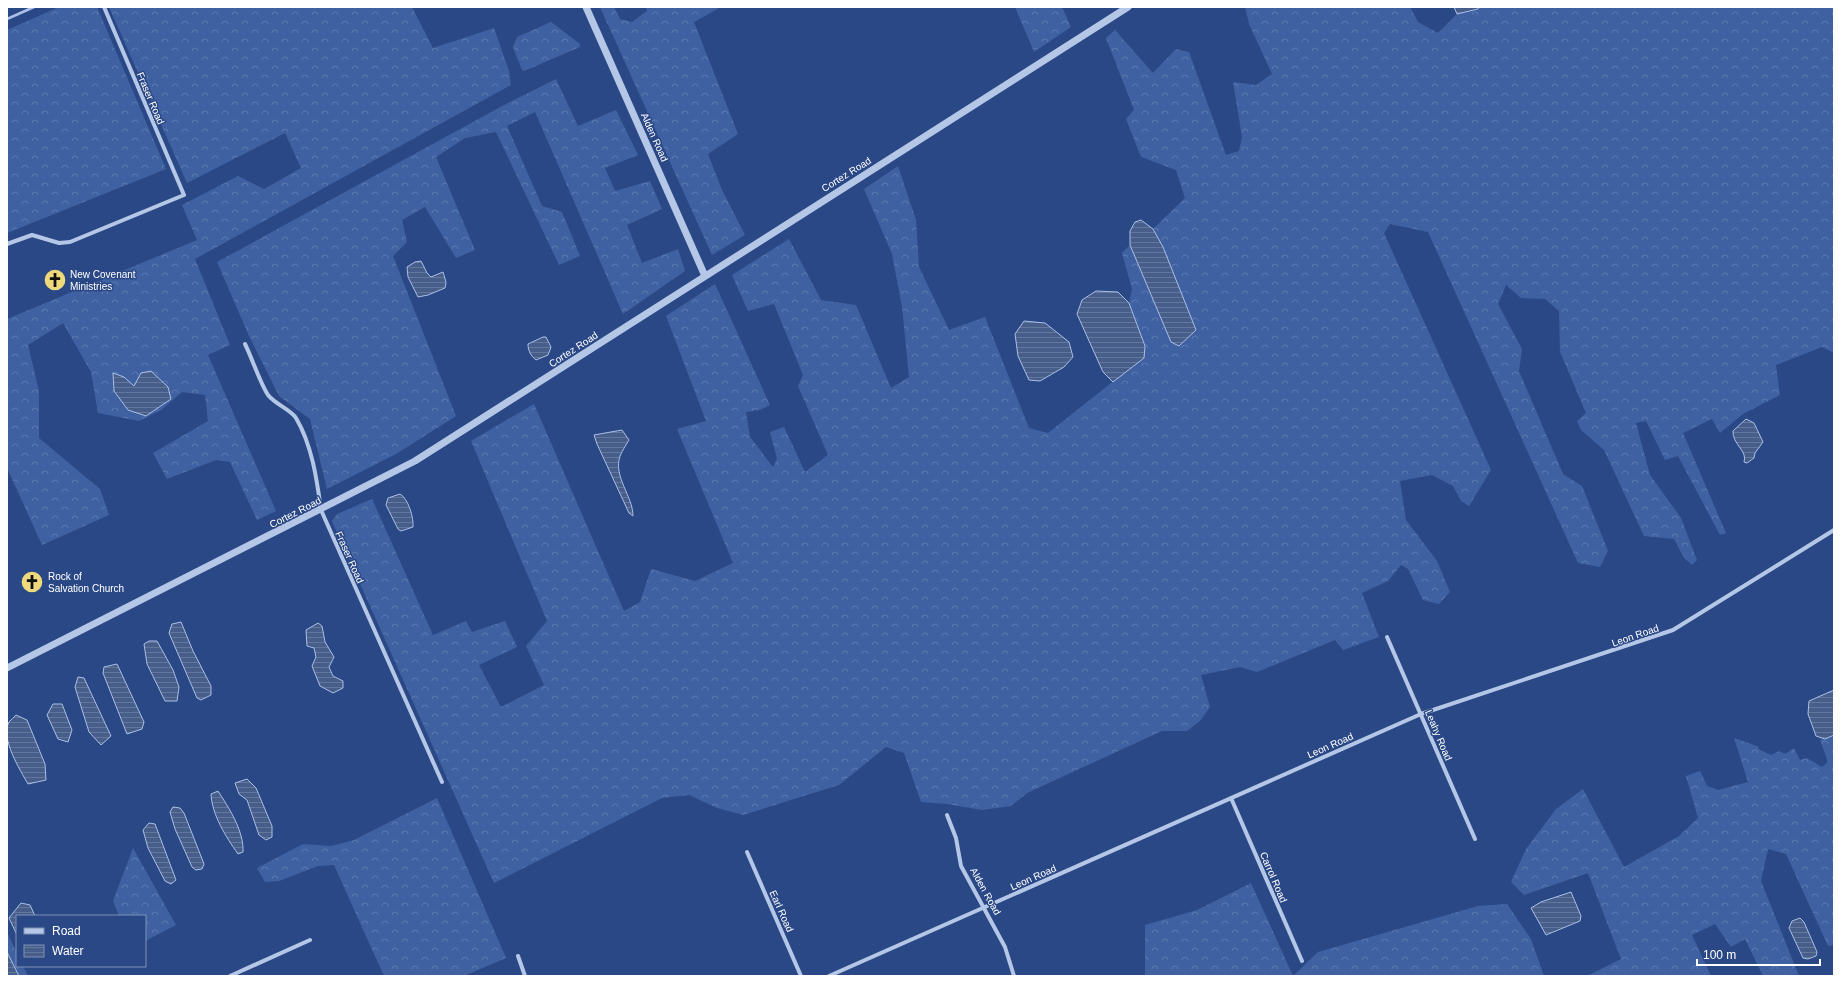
<svg xmlns="http://www.w3.org/2000/svg" width="1841" height="983" font-family="Arial,sans-serif">
	<style>
		.forest { fill: url(#forest-crowns) }
		.water { fill: url(#water-rules); stroke: #aac0e7 }
		.lines { fill: none; stroke-linecap: round; stroke-linejoin: round }
		.stream { stroke: #aac0e7; stroke-width: 2.5 }
		.minor { stroke: #b5c7e7; stroke-width: 4 }
		.tertiary { stroke: #b5c7e7; stroke-width: 7 }
		.labels { text-anchor: middle; stroke-width: 3; stroke-linejoin: round; paint-order: stroke }
		.street-label { font-size: 10px; fill: #fff; stroke: #2a4886 }
		.poi-label { font-size: 10px; fill: #fff; stroke: #2a4886; text-anchor: start }
	</style>
	<defs>
		<pattern id="forest-crowns" width="20" height="18" patternUnits="userSpaceOnUse"><rect width="20" height="18" fill="#3f61a2"/><path d="M2 6a3 3 0 1 1 6 0M12 15a3 3 0 1 1 6 0" fill="none" stroke="#5c79b0"/></pattern>
		<pattern id="water-rules" width="6" height="5" patternUnits="userSpaceOnUse"><rect width="6" height="5" fill="#485e8a"/><path d="M0 2.5h6" fill="none" stroke="#63769c"/></pattern>
	</defs>
	<rect width="100%" height="100%" fill="#2a4886"/>
	<!-- forest -->
	<path class="forest" d="M59,7H97L166,169L7,233V30Z
		M109,7H412L433,48L494,28L509,71L511,85L195,259L230,345L208,355L276,511L257,520L230,462L216,460L167,479L153,453L208,421L205,395L182,392L161,410L139,421L98,413L91,372L63,323L28,345L39,391V438L100,489L109,515L42,545L7,468V319L197,240L182,205L238,176L264,189L301,168L285,133L187,183Z
		M600,7H614L620,19L632,22L647,11L646,7H721L694,22L738,134L708,154L722,190L745,235L712,255Z
		M1015,7H1062L1071,27L1034,52Z
		M1245,7H1410L1418,22L1438,33L1457,14L1478,9L1479,7H1834V353L1822,347L1776,365L1780,395L1743,414L1720,433L1712,419L1683,433L1726,533L1720,535L1678,456L1665,460L1646,421L1636,423L1650,475L1681,518L1697,560L1692,565L1684,558L1674,539L1644,536L1604,450L1581,430L1577,421L1586,413L1560,352L1559,311L1545,299L1521,298L1506,285L1498,304L1522,349L1519,371L1563,474L1582,486L1608,551L1600,567L1578,563L1428,232L1390,224L1384,233L1491,470L1469,506L1461,501L1453,486L1432,475L1400,481L1406,520L1437,561L1450,592L1439,604L1423,600L1408,569L1401,565L1388,581L1362,593L1379,637L1343,650L1335,640L1257,672L1240,667L1201,675L1210,707L1200,721L1187,731H1162L1027,793L1011,806L982,810L947,804L921,802L904,753L886,747L839,785L743,815L717,808L689,795L662,798L494,883L332,521L337,514L372,499L433,635L466,621L472,632L505,621L517,647L479,665L501,707L544,685L526,646L547,621L471,441L534,404L624,611L640,602L651,569L695,581L733,563L677,429L706,421L666,316L715,284L770,405L760,410L746,412L750,437L773,467L777,459L770,432L784,427L805,472L828,455L798,386L803,375L774,304L748,311L732,275L789,239L821,300L856,305L891,388L909,377L902,307L892,254L864,189L898,166L916,220L919,267L949,330L985,317L1029,428L1048,433L1144,357L1145,346L1129,303L1132,289L1122,253L1130,245L1171,342L1196,330L1163,247L1153,229L1185,198L1176,170L1141,157L1126,119L1134,110L1106,38L1115,30L1153,73L1176,49L1189,52L1226,155L1239,151L1242,137L1233,82L1256,85L1272,74L1249,24Z
		M551,22L580,44V47L524,71L522,70L513,47L517,37Z
		M556,79L578,126L616,110L638,155L605,168L615,191L650,181L662,209L627,225L642,263L678,249L685,271L623,314L535,112L507,126L542,206L562,212L580,256L559,265L496,132L465,138L436,157L475,250L456,258L425,207L402,220L407,242L393,256L456,416L396,454L327,489L310,419L279,396L249,336L217,262L504,105Z
		M1834,734V945L1828,946L1786,854L1768,849L1761,881L1799,976H1763L1745,939L1731,947L1715,924L1692,935L1711,976H1587L1621,959L1588,873L1524,895L1511,882L1526,849L1556,809L1583,789L1624,867L1679,836L1698,818L1686,776L1700,771L1707,786L1718,790L1748,782L1734,738L1757,746L1760,750L1771,755L1779,751L1785,754L1794,748L1800,760L1807,758L1822,767L1828,762L1820,740Z
		M437,798L506,958L464,976H384L334,865L318,866L279,881L265,882L257,868L303,844L331,846L354,840Z
		M133,848L176,925L145,941V916H119L113,901Z
		M1251,883L1293,976H1145V925L1197,910Z
		M1507,904L1531,939L1544,976H1293L1318,952L1478,906Z
		M7,932L17,953V966H23L28,976H7Z"/>
	<!-- water -->
	<path class="water" d="M1454,7H1479L1478,9L1457,14Z
		M1141,220L1153,229L1163,247L1196,330L1179,346L1171,342L1130,245V231L1135,222Z
		M421,261L427,273L431,277L443,272L446,282L445,288L428,295L418,297L408,277L407,267L415,262Z
		M1096,291L1118,292L1129,303L1145,346L1144,358L1113,382L1103,372L1077,314L1082,300Z
		M1024,321L1045,323L1069,342L1073,357L1064,367L1040,381L1029,380L1018,356L1015,334Z
		M543,337H546L551,347L548,355L536,360C531,356 528,351 528,344Z
		M151,371L168,387L171,399L146,416L128,410L114,391L113,373L124,377L134,386L141,373Z
		M1746,419L1754,423L1763,442L1755,453L1754,458L1747,463L1744,462C1748,451 1732,444 1733,431Z
		M622,430L629,440C626,445 622,451 620,456C613,477 633,496 633,516L629,513L597,444L594,435Z
		M400,494C408,498 414,518 413,527L401,531L398,529L386,505L388,498Z
		M181,622L193,651L211,686V695L201,700L197,698L169,633L172,624Z
		M318,623L322,626L325,642L334,657L329,667L333,676L343,681V688L333,693L320,686L312,666L316,657L314,648L307,646L306,630Z
		M149,641H157L173,670L179,687L177,701H165L147,664L144,644Z
		M117,664L144,722L142,729L127,734L103,673L104,667Z
		M78,677L84,678L111,736L101,745L89,732L75,687Z
		M1834,690V735L1825,739L1816,736L1808,714L1809,701Z
		M53,704H62L72,730L68,742L58,739L47,715Z
		M16,715L27,720L45,764L46,780L28,784C20,770 0,738 9,722C11,720 14,717 16,715Z
		M247,779L256,788L272,826V837L266,840L259,835L247,800L239,794L235,783Z
		M218,791C229,808 244,831 243,852L238,854C226,837 212,815 211,794Z
		M173,807L180,808L184,813L204,864L202,869L196,870L192,867L175,829L170,812Z
		M149,823L155,824L176,880L171,884L165,881L148,848L143,830Z
		M1571,892L1581,916L1580,921L1546,935L1531,908L1541,902Z
		M21,903L30,905L35,916H17V935L9,918Z
		M1800,918L1804,922L1817,952L1816,956L1808,959L1803,958L1789,928L1792,921Z
		M7,952L19,976H7Z"/>
	<g class="lines">
		<!-- stream -->
		<path class="stream" d="M7,19L34,7"/>
		<!-- minor -->
		<path class="minor" d="M7,244L32,235L59,243L70,242L184,195L104,7
			M245,344C252,358 260,383 268,395C275,404 291,410 296,418C312,445 317,480 321,510L442,782
			M1387,637L1475,839
			M1231,798L1302,961
			M947,815L956,838L961,866L1005,947L1014,976
			M747,852L801,976
			M518,956L525,976
			M230,976L310,940
			M829,976L1421,714L1673,630L1834,530"/>
		<!-- tertiary -->
		<path class="tertiary" d="M586,7L705,276
			M7,668L415,461L1128,7"/>
	</g>
	<!-- icons -->
	<defs>
		<g id="church-disc" transform="scale(1.15)"><circle r="9.5" fill="#eed97c" stroke="#2a4886"/><path d="M-1.2-6h2.4v3.5h3.3v2.4h-3.3V6h-2.4V-.1h-3.3v-2.4h3.3Z" fill="#111"/></g>
	</defs>
	<g fill-rule="evenodd">
		<use href="#church-disc" x="55" y="280"/>
		<use href="#church-disc" x="32" y="582"/>
	</g>
	<g class="labels">
		<!-- street labels -->
		<g class="street-label">
			<text transform="translate(151 98) rotate(67)" y="4">Fraser Road</text>
			<text transform="translate(655 137) rotate(66)" y="4">Alden Road</text>
			<text transform="translate(846 174) rotate(-32)" y="4">Cortez Road</text>
			<text transform="translate(573 349) rotate(-33)" y="4">Cortez Road</text>
			<text transform="translate(295 512) rotate(-27)" y="4">Cortez Road</text>
			<text transform="translate(350 557) rotate(66)" y="4">Fraser Road</text>
			<text transform="translate(1635 635) rotate(-19)" y="4">Leon Road</text>
			<text transform="translate(1439 735) rotate(67)" y="4">Leahy Road</text>
			<text transform="translate(1330 745) rotate(-24)" y="4">Leon Road</text>
			<text transform="translate(1033 877) rotate(-24)" y="4">Leon Road</text>
			<text transform="translate(1274 877) rotate(67)" y="4">Carrol Road</text>
			<text transform="translate(986 891) rotate(61)" y="4">Alden Road</text>
			<text transform="translate(782 911) rotate(66)" y="4">Earl Road</text>
		</g>
		<!-- poi labels -->
		<g class="poi-label">
			<text x="70" y="278">New Covenant<tspan x="70" dy="12">Ministries</tspan></text>
			<text x="48" y="580">Rock of<tspan x="48" dy="12">Salvation Church</tspan></text>
		</g>
	</g>
	<!-- border -->
	<rect width="1841" height="983" fill="none" stroke="#ffffff" stroke-width="16"/>
	<!-- legend -->
	<rect x="16" y="915" width="130" height="52" fill="#2a4886" stroke="#7f91b6"/>
	<rect x="24" y="928" width="20" height="6" fill="#b5c7e7" stroke="#7f91b6"/>
	<text x="52" y="935" font-size="12" fill="#ffffff">Road</text>
	<rect x="24" y="945" width="20" height="12" fill="url(#water-rules)" stroke="#7f91b6"/>
	<text x="52" y="955" font-size="12" fill="#ffffff">Water</text>
	<!-- scale -->
	<path d="M1697 959v6h123v-6" fill="none" stroke="#ffffff" stroke-width="2"/>
	<text x="1703" y="959" font-size="12" fill="#ffffff" stroke="#2a4886" stroke-width="3" paint-order="stroke">100 m</text>
</svg>
